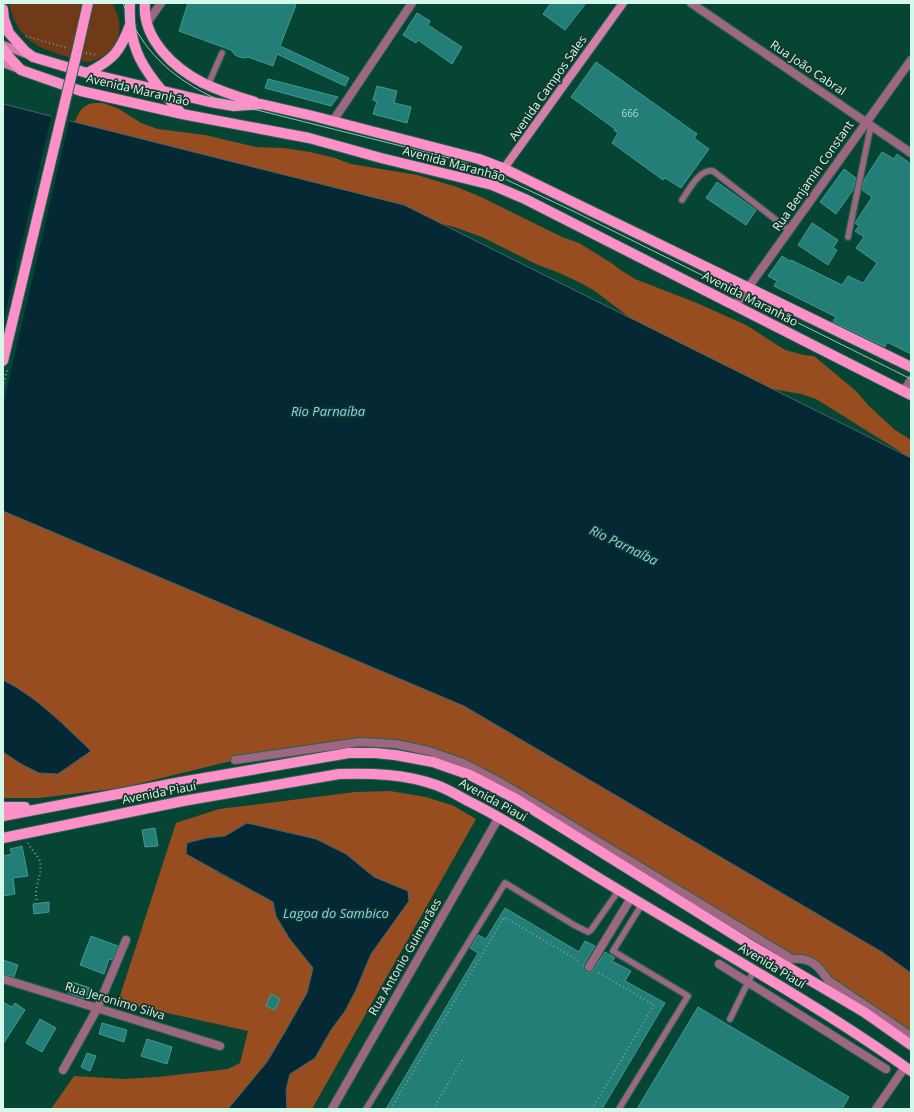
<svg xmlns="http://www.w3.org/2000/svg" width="914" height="1112" font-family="'Open Sans',sans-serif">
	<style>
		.green { fill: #703917 }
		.forest { fill: #974d20 }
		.water { fill: #052835; stroke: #43666b }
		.pier { fill: #064533 }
		.building { fill: #237e78; stroke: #429891 }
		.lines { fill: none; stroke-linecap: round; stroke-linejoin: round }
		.service-casing { stroke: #276250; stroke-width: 8 }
		.pedestrian-casing { stroke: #276250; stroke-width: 10 }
		.minor-casing { stroke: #276250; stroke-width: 10 }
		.tertiary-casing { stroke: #276250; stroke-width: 10 }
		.secondary-casing { stroke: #276250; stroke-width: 10 }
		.primary-casing { stroke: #276250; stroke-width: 12 }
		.path { stroke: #72a392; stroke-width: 2; stroke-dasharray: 1 3; stroke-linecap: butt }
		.service { stroke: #9d6782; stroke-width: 5.5 }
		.pedestrian { stroke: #9d6782; stroke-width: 8 }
		.minor { stroke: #9d6782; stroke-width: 8 }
		.tertiary { stroke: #9d6782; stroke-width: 8 }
		.secondary { stroke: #d47eaa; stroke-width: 8 }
		.primary { stroke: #fe90c9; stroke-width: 10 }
		.tram { stroke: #98c4b4; stroke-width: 1 }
		.primary-bridge-casing { stroke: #276250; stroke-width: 12; stroke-linecap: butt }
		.path-bridge { stroke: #72a392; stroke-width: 2; stroke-dasharray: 1 3; stroke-linecap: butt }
		.primary-bridge { stroke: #fe90c9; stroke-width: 10 }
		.labels { text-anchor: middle; stroke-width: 3.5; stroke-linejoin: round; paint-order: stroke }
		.number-label { font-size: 10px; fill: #a8dacd }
		.street-label { font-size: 12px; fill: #d4f8e9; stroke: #11382b }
		.water-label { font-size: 13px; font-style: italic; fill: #89d3f4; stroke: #11382b }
	</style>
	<rect width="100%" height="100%" fill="#064533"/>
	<!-- green -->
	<path class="green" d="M9,3H112C115,8 118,15 119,21C123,42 106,60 86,62C48,51 18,47 9,3Z"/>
	<!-- forest -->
	<path class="forest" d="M94,103H103L119,109L141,123L158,129L205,135L256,147L283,148L310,152L335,158L351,164L417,175L457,187L481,197L562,237L579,243L613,264L619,269L635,279L697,303L746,325L785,350L804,355L814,356L856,391L869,406L895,430L911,440V467L901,452L816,399L801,394L772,389L647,331L595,291L581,283L557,272L538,265L482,237L454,227L74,124C79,113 81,105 94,103Z
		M3,511L464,706L882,952L911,973V1036L828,980L820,968L792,959L500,782L429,751L360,742L235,760L121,788L39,798H3Z
		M390,791L426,797L454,806L476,819L312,1109H287L286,1090L290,1074L315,1058L331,1030L345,1011L356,990L371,954L387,931L408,891L374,877L346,854L247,823L225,836L206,838L217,872L273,902L276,916L289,938L313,968L307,993L286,1030L267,1062L228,1109H51L74,1076L124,1079L158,1077L228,1069L240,1063L248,1031L118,1002L176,823L219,809L355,792Z"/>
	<!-- water -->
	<path class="water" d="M3,104L404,205L911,458V973L882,952L464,706L3,511Z
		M3,680C37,697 64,725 91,751L58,774L39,773L21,764L3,752Z
		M247,823L316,839L346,854L374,877L408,891L409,901L371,954L356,990L345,1011L331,1030L315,1058L290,1074L286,1090L287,1109H228L267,1062L286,1030L307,993L313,968L289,938L276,916L273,902L186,854L187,843L206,838L225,836Z"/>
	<!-- pier -->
	<path class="pier" d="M52,114L70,118L3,405V323Z"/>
	<!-- building -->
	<path class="building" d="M188,3H291L296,5L280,46L349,78L345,86L277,54L273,66L248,57L244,58L239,57L235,55L231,50L179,31Z
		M551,3H586L565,30L543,14Z
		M417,13L430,21L428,25L462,47L452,64L418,40L416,43L403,35Z
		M596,62L697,134L694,138L709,149L681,188L665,178L663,180L612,143L618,133L614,130L615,129L571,97Z
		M268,79L338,97L331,106L265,88Z
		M377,86L397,91L394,103L411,107L407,123L373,114L377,102L373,100Z
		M882,152L894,159L897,154L911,164V354L887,342L885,347L833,322L836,317L774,286L777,281L768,276L782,256L790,261L791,260L842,285L848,276L863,283L877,263L856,248L864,237L855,231L859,226L855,223L872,197L862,190L864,180Z
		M844,169L856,178L853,190L836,214L820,202Z
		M717,182L756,210L746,225L706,198Z
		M812,223L838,240L833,248L837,250L828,265L798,245Z
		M155,828L158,846L145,847L142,830Z
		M22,846L28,876L13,878L15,894L3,896V856L12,854L10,849Z
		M49,902V912L34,914L33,904Z
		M505,908L579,952L585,941L595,946L584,964V969L586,972H591L593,970L605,952L615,958L612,961L631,971L625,981L665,1003L602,1109H386L478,953L470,948L478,935L486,939Z
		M91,936L118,946L112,960L109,959L104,974L80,965Z
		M3,960L18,965L14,977L3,974Z
		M72,982L93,989L89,1000L68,993Z
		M271,994L280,999L275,1010L266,1006Z
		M3,1002L12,1007L15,1003L25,1010L3,1044Z
		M698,1007L849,1097L842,1109H637Z
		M40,1019L56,1028L42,1052L26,1043Z
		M102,1023L127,1030L124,1042L99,1034Z
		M147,1039L172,1047L167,1064L141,1056Z
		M87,1053L96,1056L90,1071L81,1067Z"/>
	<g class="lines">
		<!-- service casing -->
		<g class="service-casing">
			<path id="service" d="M208,85L222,53
				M682,200C689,190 699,169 713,171L789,230
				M848,237L871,125
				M730,1019L754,970
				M366,1109L505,883L574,925L588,932L591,930L619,890
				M619,1109L688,996L613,951L642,904"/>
		</g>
		<!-- pedestrian casing -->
		<g class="pedestrian-casing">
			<path id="pedestrian" d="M235,760L360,742L396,744L429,751L463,763L500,782L792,959C810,957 818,965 828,980L911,1036
				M719,964L886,1069
				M589,967L631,898"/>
		</g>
		<!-- minor casing -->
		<g class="minor-casing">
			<path id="minor" d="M691,3L911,153
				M147,23L161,3
				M333,121L412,3
				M735,306L911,60
				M3,979L220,1046
				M63,1070L97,1009L126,940
				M332,1109L499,817
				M876,1109L905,1067"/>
		</g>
		<!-- tertiary casing -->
		<g class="tertiary-casing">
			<path id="tertiary" d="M903,392L911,380"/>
		</g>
		<!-- secondary casing -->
		<g class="secondary-casing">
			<path id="secondary" d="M3,45L29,55
				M3,63L19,69
				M492,185L623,3"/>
		</g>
		<!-- primary casing -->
		<g class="primary-casing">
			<path id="primary" d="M130,3C129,19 131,37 137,52C145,73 167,97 182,114
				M145,3C142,39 174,68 203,83C220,91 238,97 255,102
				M3,9L4,19L9,33L25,51L33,57L87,73L210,102L234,106L261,104L313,116L479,159L505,169L911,367
				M3,49L8,56L21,70L81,91L182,114L309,138L381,158L492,185L525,199L911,395
				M76,56L88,3
				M87,73C113,60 120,52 130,25
				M3,807H25
				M3,816L181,782L349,753H375L395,755L433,762L470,775L516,799L752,946L864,1012L911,1045
				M3,838L183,801L339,774C372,773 405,774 436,785C448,789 460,797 472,803C518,826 562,856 607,883C709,945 814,1002 911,1071"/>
		</g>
		<!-- path -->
		<path class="path" d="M26,36L67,48
			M86,53L97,55
			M28,843C31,849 39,857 40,862C43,876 33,886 37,901
			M391,1109L504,917L581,962
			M433,1109L464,1057
			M592,1109L654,1005L597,972"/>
		<!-- service -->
		<use href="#service" class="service"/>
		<!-- pedestrian -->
		<use href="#pedestrian" class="pedestrian"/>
		<!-- minor -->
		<use href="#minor" class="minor"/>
		<!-- tertiary -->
		<use href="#tertiary" class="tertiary"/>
		<!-- secondary -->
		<use href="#secondary" class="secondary"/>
		<!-- primary -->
		<use href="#primary" class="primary"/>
		<!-- tram -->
		<path class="tram" d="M123,3C125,10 129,16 132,23C153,62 181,83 221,101L457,160L490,172L573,211L911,379"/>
		<!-- primary-bridge casing -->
		<g class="primary-bridge-casing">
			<path id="primary-bridge" d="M3,361L76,56"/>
		</g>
		<!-- path-bridge -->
		<path class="path-bridge" d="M3,387L7,370"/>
		<!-- primary-bridge -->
		<use href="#primary-bridge" class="primary-bridge"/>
	</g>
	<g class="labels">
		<!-- number labels -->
		<g class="number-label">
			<text x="630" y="117">666</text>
		</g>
		<!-- street labels -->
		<g class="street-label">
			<text transform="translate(808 68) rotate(34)" y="4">Rua João Cabral</text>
			<text transform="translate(548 88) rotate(-55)" y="4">Avenida Campos Sales</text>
			<text transform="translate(138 90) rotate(13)" y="4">Avenida Maranhão</text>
			<text transform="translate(454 164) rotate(15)" y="4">Avenida Maranhão</text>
			<text transform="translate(813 176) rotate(-55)" y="4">Rua Benjamin Constant</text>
			<text transform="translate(750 299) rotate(27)" y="4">Avenida Maranhão</text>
			<text transform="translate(159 793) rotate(-11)" y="4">Avenida Piauí</text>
			<text transform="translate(493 800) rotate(29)" y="4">Avenida Piauí</text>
			<text transform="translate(405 957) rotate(-60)" y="4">Rua Antonio Guimarães</text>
			<text transform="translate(772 966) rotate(31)" y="4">Avenida Piauí</text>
			<text transform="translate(115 1001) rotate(17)" y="4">Rua Jeronimo Silva</text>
		</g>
		<!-- water labels -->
		<g class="water-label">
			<text x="328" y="416">Rio Parnaíba</text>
			<text transform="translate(624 545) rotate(26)" y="5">Rio Parnaíba</text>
			<text x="336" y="918">Lagoa do Sambico</text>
		</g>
	</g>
	<!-- border -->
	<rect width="914" height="1112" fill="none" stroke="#d4f8e9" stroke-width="8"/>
</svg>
